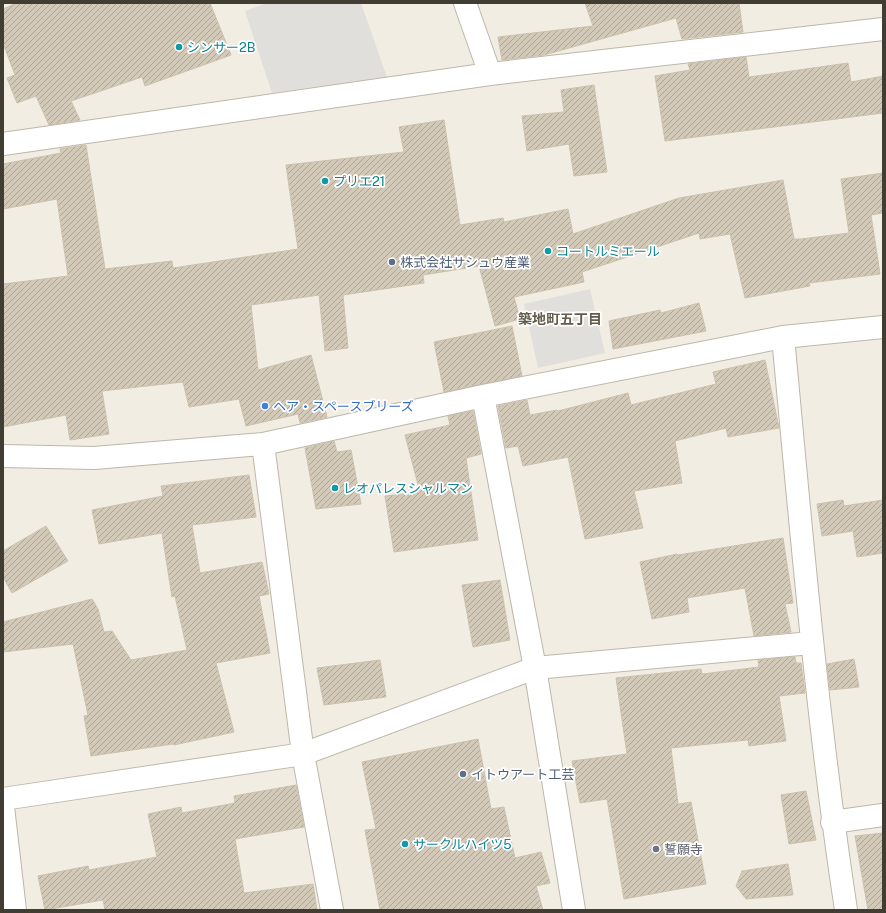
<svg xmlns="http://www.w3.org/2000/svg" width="886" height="913" font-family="'Public Sans','Noto Sans JP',sans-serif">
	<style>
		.parking { fill: #e1dfdb }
		.building { fill: url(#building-hatch); stroke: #ccc1ac }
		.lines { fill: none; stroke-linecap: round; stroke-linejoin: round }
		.minor-casing { stroke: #beb7a9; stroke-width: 24 }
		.minor { stroke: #fff; stroke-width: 22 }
		.culture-dot { fill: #0f9aa8; stroke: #fff; stroke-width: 1.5 }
		.service-dot { fill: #5c6f8a; stroke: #fff; stroke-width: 1.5 }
		.shop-dot { fill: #3f7fe0; stroke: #fff; stroke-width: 1.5 }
		.worship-dot { fill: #6b7280; stroke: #fff; stroke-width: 1.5 }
		.labels { text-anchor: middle; stroke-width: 3.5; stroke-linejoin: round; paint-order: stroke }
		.culture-label { font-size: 13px; fill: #0d838f; stroke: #fff; text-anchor: start }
		.service-label { font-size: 13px; fill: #4e5e75; stroke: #fff; text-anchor: start }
		.shop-label { font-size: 13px; fill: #366cbe; stroke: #fff; text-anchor: start }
		.worship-label { font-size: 13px; fill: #5b616d; stroke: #fff; text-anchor: start }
		.neighbourhood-label { font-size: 14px; font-weight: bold; fill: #645b4b; stroke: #fff }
	</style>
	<defs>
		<pattern id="building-hatch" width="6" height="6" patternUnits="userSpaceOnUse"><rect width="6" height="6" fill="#d2c9b9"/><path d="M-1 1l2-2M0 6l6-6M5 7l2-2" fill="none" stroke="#aca497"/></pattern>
	</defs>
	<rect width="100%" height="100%" fill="#f1ede3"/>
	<!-- parking -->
	<path class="parking" d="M267,3H361L387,77L272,93L245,11Z
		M590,289L605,353L538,368L524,304Z"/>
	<!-- building -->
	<path class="building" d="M17,3H210L231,55L145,86L142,77L71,101L80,120L49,125L36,96L17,103L7,78L15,75L3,43V9Z
		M585,3H739L743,32L682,39L676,18L544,55L502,60L498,37L593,26Z
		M746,57L749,77L848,63L851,82L883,76V113L665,141L655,76L690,70L688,64Z
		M594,85L607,172L574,176L569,144L527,151L522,116L564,112L561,90Z
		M444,120L460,225L503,218L504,222L568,209L573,234L679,198L783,180L794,239H801L849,233L841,179L883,173V213L871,215L880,274L809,283L810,286L745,298L730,234L700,239L699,233L582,272L584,282L514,297L520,319L495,326L479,266L423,275L424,283L343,295L348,348L325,351L319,295L251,305L258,370L311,355L327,417L300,423L298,414L246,426L239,399L189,407L183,382L102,391L109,434L70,440L66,415L3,427V284L68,276L57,199L3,209V164L61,153L60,149L86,145L105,269L172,261L173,268L298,249L286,165L404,152L399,127Z
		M699,303L706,331L613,349L609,321L660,310L661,313Z
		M512,326L522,376L444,392L434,342Z
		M765,360L779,428L728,437L726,428L675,441L682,483L634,491L643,528L585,539L568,457L523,466L518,446L506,448L498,406L527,400L530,415L557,410L558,411L628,393L631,405L716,384L713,372Z
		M473,411L481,454L466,458L478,540L394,552L385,496L420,492L405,435L450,425L448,416Z
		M334,441L337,452L351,450L361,504L316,509L305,448Z
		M249,475L256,517L192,525L200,573L262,562L269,594L259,596L270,653L216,663L234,732L174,745L173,744L91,756L84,716L88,715L73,644L3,652V622L92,599L98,609L104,632L112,631L131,660L187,650L175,596L172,597L162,533L99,544L92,510L163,496L161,486Z
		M843,500L844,506L883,500V553L857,557L853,531L822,536L817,504Z
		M46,526L68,561L12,593L3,577V551Z
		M783,538L793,603L785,604L791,632L754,636L745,588L687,598L689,612L652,619L640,562L677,554L678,555Z
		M500,580L510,640L473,647L462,585Z
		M795,657L796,663H801L805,693L779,696L786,741L749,746L748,740L671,748L678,804L691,802L706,884L624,899L607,799L580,803L572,761L627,754L616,678L701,669L702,674L759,667L758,660Z
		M854,659L859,687L830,690L827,664Z
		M380,660L386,697L324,705L317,668Z
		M478,739L491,809L504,807L515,858L541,852L550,883L536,886L543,910H380L365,830L376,829L362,762Z
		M296,785L304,827L235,839L244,893L313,884L317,910H105L103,900L45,910L38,876L88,866L89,870L157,857L148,814L181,807L182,813L235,803L234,796Z
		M806,791L816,840L789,844L781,795Z
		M883,833V910H868L855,836Z
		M788,864L793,895L746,899L736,886L742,871Z"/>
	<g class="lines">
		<!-- minor casing -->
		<g class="minor-casing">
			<path id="minor" d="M490,74L883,29
				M3,144L490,74L465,3
				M783,337C801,528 817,720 846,910
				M483,396L535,668L574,910
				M263,444L303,754L332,910
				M3,456L94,458L263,444L483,396L783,337L883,327
				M3,799L303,754L535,668L811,643
				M3,807L15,910
				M832,822L883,815"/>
		</g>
		<!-- minor -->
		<use href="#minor" class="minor"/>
	</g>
	<!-- markers -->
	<g class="culture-dot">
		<circle cx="179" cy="47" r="4"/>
		<circle cx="325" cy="181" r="4"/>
		<circle cx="548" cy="251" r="4"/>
		<circle cx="335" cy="488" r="4"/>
		<circle cx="405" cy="844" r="4"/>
	</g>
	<g class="service-dot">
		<circle cx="392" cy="262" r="4"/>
		<circle cx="463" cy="774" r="4"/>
	</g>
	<circle class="shop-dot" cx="265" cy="406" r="4"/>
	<circle class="worship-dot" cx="656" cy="849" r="4"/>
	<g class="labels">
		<!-- culture labels -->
		<g class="culture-label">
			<text x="187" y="52">シンサー2B</text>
			<text x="333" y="186">プリエ21</text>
			<text x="556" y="256">コートルミエール</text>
			<text x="343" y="493">レオパレスシャルマン</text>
			<text x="413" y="849">サークルハイツ5</text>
		</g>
		<!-- service labels -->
		<g class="service-label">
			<text x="400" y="267">株式会社サシュウ産業</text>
			<text x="471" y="779">イトウアート工芸</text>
		</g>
		<!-- shop labels -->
		<g class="shop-label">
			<text x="273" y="411">ヘア・スペースブリーズ</text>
		</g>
		<!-- worship labels -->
		<g class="worship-label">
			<text x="664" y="854">誓願寺</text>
		</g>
		<!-- neighbourhood labels -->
		<g class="neighbourhood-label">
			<text x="560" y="324">築地町五丁目</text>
		</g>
	</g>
	<!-- border -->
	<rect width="886" height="913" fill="none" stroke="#423d33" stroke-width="8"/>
</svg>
